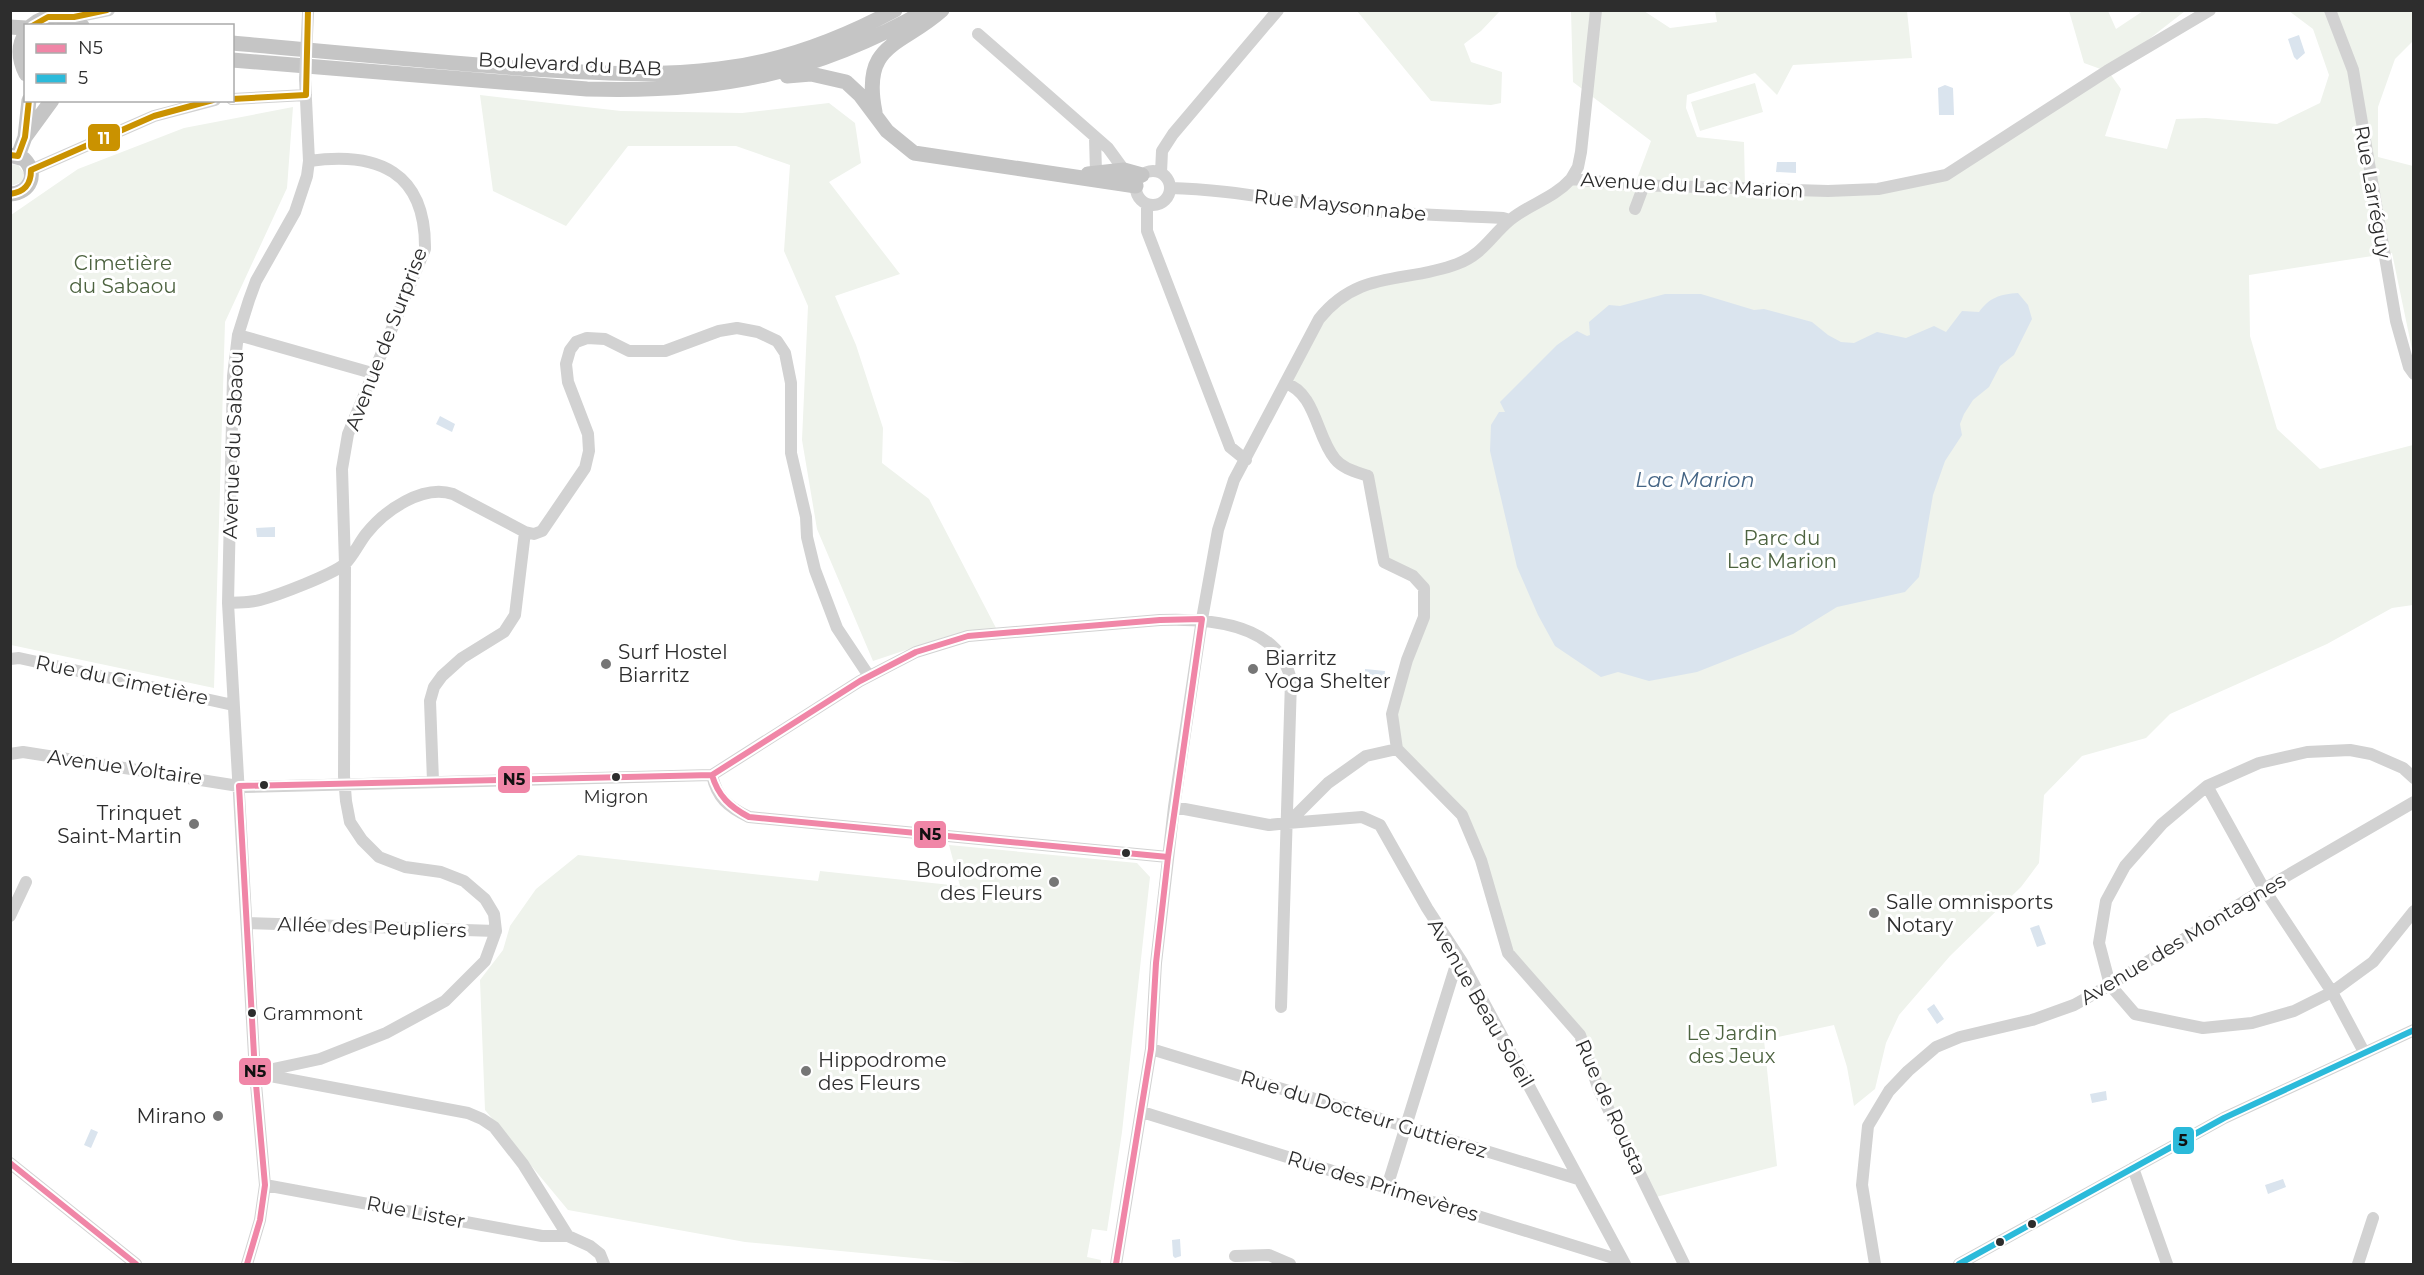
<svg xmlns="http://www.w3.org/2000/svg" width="2424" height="1275" font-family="Montserrat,sans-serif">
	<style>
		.green { fill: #eff3ec }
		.water { fill: #dae4ee }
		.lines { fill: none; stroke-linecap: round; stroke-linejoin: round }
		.minor { stroke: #d2d2d2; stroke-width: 12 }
		.major { stroke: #c5c5c5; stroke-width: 15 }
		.minor-bridge { stroke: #d2d2d2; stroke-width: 12 }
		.bus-1-casing { stroke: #fff; stroke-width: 10 }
		.bus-2-casing { stroke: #fff; stroke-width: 10 }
		.bus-3-casing { stroke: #fff; stroke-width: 10 }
		.bus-1 { stroke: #f086a7; stroke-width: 6 }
		.bus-2 { stroke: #2bbada; stroke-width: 6 }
		.bus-3 { stroke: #ca9200; stroke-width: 6 }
		.poi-dot { fill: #767676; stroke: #fff; stroke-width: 2 }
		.bus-dot { fill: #2d2d2d; stroke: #fff; stroke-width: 2 }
		.labels { text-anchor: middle; stroke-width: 6; stroke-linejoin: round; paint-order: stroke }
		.bus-label { font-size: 18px; fill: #2d2d2d; stroke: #fff }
		.street-label { font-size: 20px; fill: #2d2d2d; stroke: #fff }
		.park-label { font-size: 20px; fill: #4d6340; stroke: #fff }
		.poi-label { font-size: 20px; fill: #2d2d2d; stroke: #fff; text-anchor: start }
		.water-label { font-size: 21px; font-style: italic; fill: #456585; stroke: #fff }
		.line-badge { stroke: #fff; stroke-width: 2 }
		.badge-label { font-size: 16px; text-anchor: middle; font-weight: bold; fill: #fff }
		.pale-badge-label { font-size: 16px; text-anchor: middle; font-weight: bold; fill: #111 }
	</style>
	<rect width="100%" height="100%" fill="#fff"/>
	<!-- green -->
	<path class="green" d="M1357,11H1500L1481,31L1464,44L1471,62L1502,72L1501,103L1491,105L1431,101Z
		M1571,11H1644L1670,28L1717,22L1715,11H1907L1912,58L1793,65L1777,95L1755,73L1687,95L1686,108L1697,137L1744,142L1745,187L1828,191L1946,175L2106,71L2084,63L2069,11H2108L2116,29L2143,11H2185L2108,71L2121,89L2105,136L2167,149L2176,119L2206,118L2277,124L2320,103L2329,75L2313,29L2289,11H2413V41L2395,59L2378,107V157L2413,166V354L2392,253L2249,275L2250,336L2277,429L2320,469L2413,445V605L2392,608L2327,644L2170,714L2146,738L2082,756L2044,795L2039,863L2021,887L1950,956L1899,1015L1886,1043L1875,1089L1854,1106L1847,1067L1834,1025L1764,1040L1777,1166L1652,1198L1580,1035L1508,953L1462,815L1397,749L1392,714L1424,617V588L1384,562L1368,476L1336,460L1304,395L1285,383L1319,319L1341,296L1437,270L1493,240L1571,179L1635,184L1651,141L1573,82Z
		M1755,83L1763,112L1700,131L1691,102Z
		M480,95L621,111L742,113L829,103L855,123L861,163L829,182L900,274L835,296L856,345L883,428L882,463L929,499L996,628L945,637L873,661L817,529L802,440L808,306L784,251L790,165L736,146H628L566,226L493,191Z
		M293,107L287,188L225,322L214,688L11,645V215L78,169L184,128Z
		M10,164L18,165L24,173L22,182L11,186Z
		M949,845L1137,863L1150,877L1122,1132L1107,1231L1092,1229L1087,1257L1101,1260V1264H977L745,1242L568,1210L485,1110L480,980L503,950L510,926L536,889L578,855L818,881L820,871L960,886Z"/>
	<!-- water -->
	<path class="water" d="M2299,35L2305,53L2297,60L2294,57L2288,39Z
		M1945,85L1953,88L1954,115H1939L1938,88Z
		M1777,162H1796V173L1776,172Z
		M2018,293L2028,305L2032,319L2014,355L2000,366L1989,387L1973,400L1964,414L1960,424L1962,435L1945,461L1933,495L1919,577L1905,592L1837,607L1793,634L1697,672L1649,681L1618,672L1601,677L1555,646L1538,615L1517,567L1490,451L1491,425L1499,412H1505L1500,402L1557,345L1577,331L1587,336L1590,335L1589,322L1609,305L1620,306L1665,294H1701L1754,310L1764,309L1812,322L1828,335L1841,342L1854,343L1877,332L1906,338L1934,326L1946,332L1962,311L1979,312C1989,298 2000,294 2018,293Z
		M440,416L455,424L452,432L436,424Z
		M275,527V537H257L256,528Z
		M1365,669L1385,671L1384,680L1365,678Z
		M2039,925L2046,944L2037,947L2030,928Z
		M1934,1004L1944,1019L1937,1024L1927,1009Z
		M2106,1091L2107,1100L2092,1103L2090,1094Z
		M91,1129L98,1132L91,1148L84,1145Z
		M2283,1179L2286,1187L2268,1194L2265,1185Z
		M1180,1239L1181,1256L1175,1258L1173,1256L1172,1240Z"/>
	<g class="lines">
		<!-- minor -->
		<path class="minor" d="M2330,10L2353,70L2396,321L2409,367L2414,374
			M70,18L109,10
			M978,34L1108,148L1124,170
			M232,99L306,95
			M1095,138L1096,172L1102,178
			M31,170L154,116L215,100
			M1136 188a17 17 0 1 1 34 0a17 17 0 1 1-34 0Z
			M1161,173L1162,151L1173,134L1278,10
			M1571,179L1578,167L1581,152L1596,10
			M1170,188C1231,189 1291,203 1352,209C1402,215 1452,215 1503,218L1510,220
			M1147,204V231L1230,447L1246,460
			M1635,209L1644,185
			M238,335L372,373
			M1285,383C1316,393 1316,436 1335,459C1343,469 1357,472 1368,476L1384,562L1413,576L1424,588V617L1407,660L1392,714L1397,749
			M228,603C239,602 250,603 260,600C279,595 331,575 345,564C353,556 359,543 366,534C385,510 423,484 453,494L525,532L534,534L542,531L585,468L589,451L588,434L568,382L566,364L570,350L576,342L587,338L605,339L629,351H665L719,331L737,328L758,332L777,341L785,353L791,383V453L806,517L807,537L815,570L837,628L869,676
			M10,659L19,658L233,705
			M1397,749L1462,815L1481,860L1508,953L1580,1035L1599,1090L1684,1264
			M10,754L23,752L245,787L712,775L860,681L916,652L968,636L1160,620C1208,618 1280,623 1291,681L1281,1007
			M712,775C717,798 728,807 749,817L1168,857
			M2414,778L2403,768L2371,754L2350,750L2307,752L2259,763L2207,786L2162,824L2125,866L2106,901L2099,943L2110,985L2135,1014L2203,1028L2252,1023L2294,1011L2332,992L2373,962L2414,911
			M433,781L430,701L434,687L442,676L462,658L504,632L515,615L525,532
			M2207,786L2264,889L2332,992L2364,1052
			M1174,807L1269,825L1288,823L1328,783L1366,756L1397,749
			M1288,823L1362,817L1380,825L1427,908L1462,962L1625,1264
			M10,916L26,882
			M248,923L496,931
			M1151,1049L1578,1179
			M255,1073L320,1059L386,1033L445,1001L485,961L496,931L494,914L485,899L464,881L441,872L405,867L379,857L362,840L350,822L346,801L344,776L345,564L342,469L348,434L425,249C426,172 378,151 309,161
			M265,1075L468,1113L482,1119L494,1127L523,1164L568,1236L590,1246L600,1254L604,1264
			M1142,1112L1623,1261
			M10,1163L136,1264
			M2133,1168L2167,1264
			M265,1185L542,1236H568
			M1387,1187L1455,968L1462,962
			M1235,1256L1269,1255L1290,1264
			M247,1264L260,1220L265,1185L255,1073L228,603L233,376L238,335L249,300L256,281L295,212L307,176L309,161L305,79
			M1116,1264L1151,1049L1156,963L1174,807L1202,619L1218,530L1234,480L1319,319C1359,269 1404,284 1457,264C1483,254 1490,237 1510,220C1529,204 1553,199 1571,179L1635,185L1828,191L1878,189L1946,175L2107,71L2210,10
			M1875,1264L1862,1185L1868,1126L1889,1091L1908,1071L1936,1047L1960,1037L2032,1020L2074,1005L2110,985L2264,889L2414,802
			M1959,1264L2224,1118L2414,1030
			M2358,1264L2373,1218"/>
		<!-- major -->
		<path class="major" d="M31,26C48,12 65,14 82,26
			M10,27L26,28
			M26,33C17,46 19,60 26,74
			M232,43C332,52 432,62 532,69C595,73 656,77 719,69C780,62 841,39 895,10
			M232,60L587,89C717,93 813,75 927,10
			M787,76L811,74L846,82L860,95L887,131L914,153L1136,186
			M875,112C861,42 901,47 942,10
			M25,137L29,100
			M10,155L24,159C38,173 31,193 10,194
			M18,156L25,137L52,100
			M1088,174L1124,170L1142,175"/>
		<!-- minor-bridge -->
		<path class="minor-bridge" d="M305,79L308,13"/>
		<!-- bus-1 casing -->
		<g class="bus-1-casing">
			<path id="bus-1" d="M712,775C718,796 730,807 749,817L1168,857
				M239,786L712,775L860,681L916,652L968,636L1160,620L1202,619L1168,857L1156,963L1151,1049L1116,1264
				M239,786L255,1073L265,1185L260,1220L247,1264
				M10,1163L136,1264"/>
		</g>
		<!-- bus-2 casing -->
		<g class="bus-2-casing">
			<path id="bus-2" d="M1959,1264L2224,1118L2414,1030"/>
		</g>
		<!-- bus-3 casing -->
		<g class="bus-3-casing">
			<path id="bus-3" d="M32,26L48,17H74L107,10
				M232,99L306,95L308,10
				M10,155L18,156L25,137L29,100
				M10,194C25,192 31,184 31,170L154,116L213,100"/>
		</g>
		<!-- bus-1 -->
		<use href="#bus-1" class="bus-1"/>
		<!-- bus-2 -->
		<use href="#bus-2" class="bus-2"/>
		<!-- bus-3 -->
		<use href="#bus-3" class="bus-3"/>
	</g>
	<!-- markers -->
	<g class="poi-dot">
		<circle cx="606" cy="664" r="6"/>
		<circle cx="1253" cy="669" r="6"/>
		<circle cx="194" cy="824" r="6"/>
		<circle cx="1054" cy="882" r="6"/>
		<circle cx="1874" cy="913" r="6"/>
		<circle cx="806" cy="1071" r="6"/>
		<circle cx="218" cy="1116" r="6"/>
	</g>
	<g class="bus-dot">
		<circle cx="616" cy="777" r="5"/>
		<circle cx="264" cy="785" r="5"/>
		<circle cx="1126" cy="853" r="5"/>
		<circle cx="252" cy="1013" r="5"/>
		<circle cx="2032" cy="1224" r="5"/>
		<circle cx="2000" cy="1242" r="5"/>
	</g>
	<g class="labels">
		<!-- bus labels -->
		<g class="bus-label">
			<text x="616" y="803">Migron</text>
			<text x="263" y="1020" text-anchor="start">Grammont</text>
		</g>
		<!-- street labels -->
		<g class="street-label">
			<text transform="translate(570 64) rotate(3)" y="7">Boulevard du BAB</text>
			<text transform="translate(1692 185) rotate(3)" y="7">Avenue du Lac Marion</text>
			<text transform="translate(2373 192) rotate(80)" y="7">Rue Larréguy</text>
			<text transform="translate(1340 205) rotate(6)" y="7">Rue Maysonnabe</text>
			<text transform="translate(386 339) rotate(-69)" y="7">Avenue de Surprise</text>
			<text transform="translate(233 445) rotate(-88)" y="7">Avenue du Sabaou</text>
			<text transform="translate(122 680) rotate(12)" y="7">Rue du Cimetière</text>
			<text transform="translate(125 767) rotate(8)" y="7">Avenue Voltaire</text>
			<text transform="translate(372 927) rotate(2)" y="7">Allée des Peupliers</text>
			<text transform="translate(2183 939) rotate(-31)" y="7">Avenue des Montagnes</text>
			<text transform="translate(1481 1003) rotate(60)" y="7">Avenue Beau Soleil</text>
			<text transform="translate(1611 1107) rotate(66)" y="7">Rue de Rousta</text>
			<text transform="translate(1364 1114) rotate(17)" y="7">Rue du Docteur Guttierez</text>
			<text transform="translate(1383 1186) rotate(17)" y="7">Rue des Primevères</text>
			<text transform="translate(416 1212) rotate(11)" y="7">Rue Lister</text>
		</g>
		<!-- park labels -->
		<g class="park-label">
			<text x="123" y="270">Cimetière<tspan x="123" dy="23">du Sabaou</tspan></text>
			<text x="1782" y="545">Parc du<tspan x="1782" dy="23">Lac Marion</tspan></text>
			<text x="1732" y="1040">Le Jardin<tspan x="1732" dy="23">des Jeux</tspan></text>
		</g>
		<!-- poi labels -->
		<g class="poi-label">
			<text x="618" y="659">Surf Hostel<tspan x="618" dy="23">Biarritz</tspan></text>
			<text x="1265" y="665">Biarritz<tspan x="1265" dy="23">Yoga Shelter</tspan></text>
			<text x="182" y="820" text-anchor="end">Trinquet<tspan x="182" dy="23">Saint-Martin</tspan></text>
			<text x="1042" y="877" text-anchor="end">Boulodrome<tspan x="1042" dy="23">des Fleurs</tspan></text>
			<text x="1886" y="909">Salle omnisports<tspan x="1886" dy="23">Notary</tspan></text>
			<text x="818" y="1067">Hippodrome<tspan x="818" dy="23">des Fleurs</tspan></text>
			<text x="206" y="1123" text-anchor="end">Mirano</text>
		</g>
		<!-- water labels -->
		<g class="water-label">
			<text x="1695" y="487">Lac Marion</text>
		</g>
	</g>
	<g class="line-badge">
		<rect x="87" y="123" width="34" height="29" rx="6" fill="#ca9200"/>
		<rect x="497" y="765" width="34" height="29" rx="6" fill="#f086a7"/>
		<rect x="913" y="820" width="34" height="29" rx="6" fill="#f086a7"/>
		<rect x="238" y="1057" width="34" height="29" rx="6" fill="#f086a7"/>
		<rect x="2172" y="1126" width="23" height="29" rx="6" fill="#2bbada"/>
	</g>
	<g class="badge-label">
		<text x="104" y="144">11</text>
	</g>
	<g class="pale-badge-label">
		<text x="514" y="785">N5</text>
		<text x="930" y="840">N5</text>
		<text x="255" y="1077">N5</text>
		<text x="2183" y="1146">5</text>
	</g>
	<!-- border -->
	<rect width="2424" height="1275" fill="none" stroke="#2d2d2d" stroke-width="24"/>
	<!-- legend -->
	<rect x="24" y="24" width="210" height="78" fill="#ffffff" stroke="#ababab" stroke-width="1.5"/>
	<rect x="36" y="44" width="30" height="9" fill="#f086a7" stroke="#ababab" stroke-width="1.5"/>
	<text x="78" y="54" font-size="18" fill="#2d2d2d">N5</text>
	<rect x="36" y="74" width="30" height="9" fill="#2bbada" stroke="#ababab" stroke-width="1.5"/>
	<text x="78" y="84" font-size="18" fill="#2d2d2d">5</text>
</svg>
